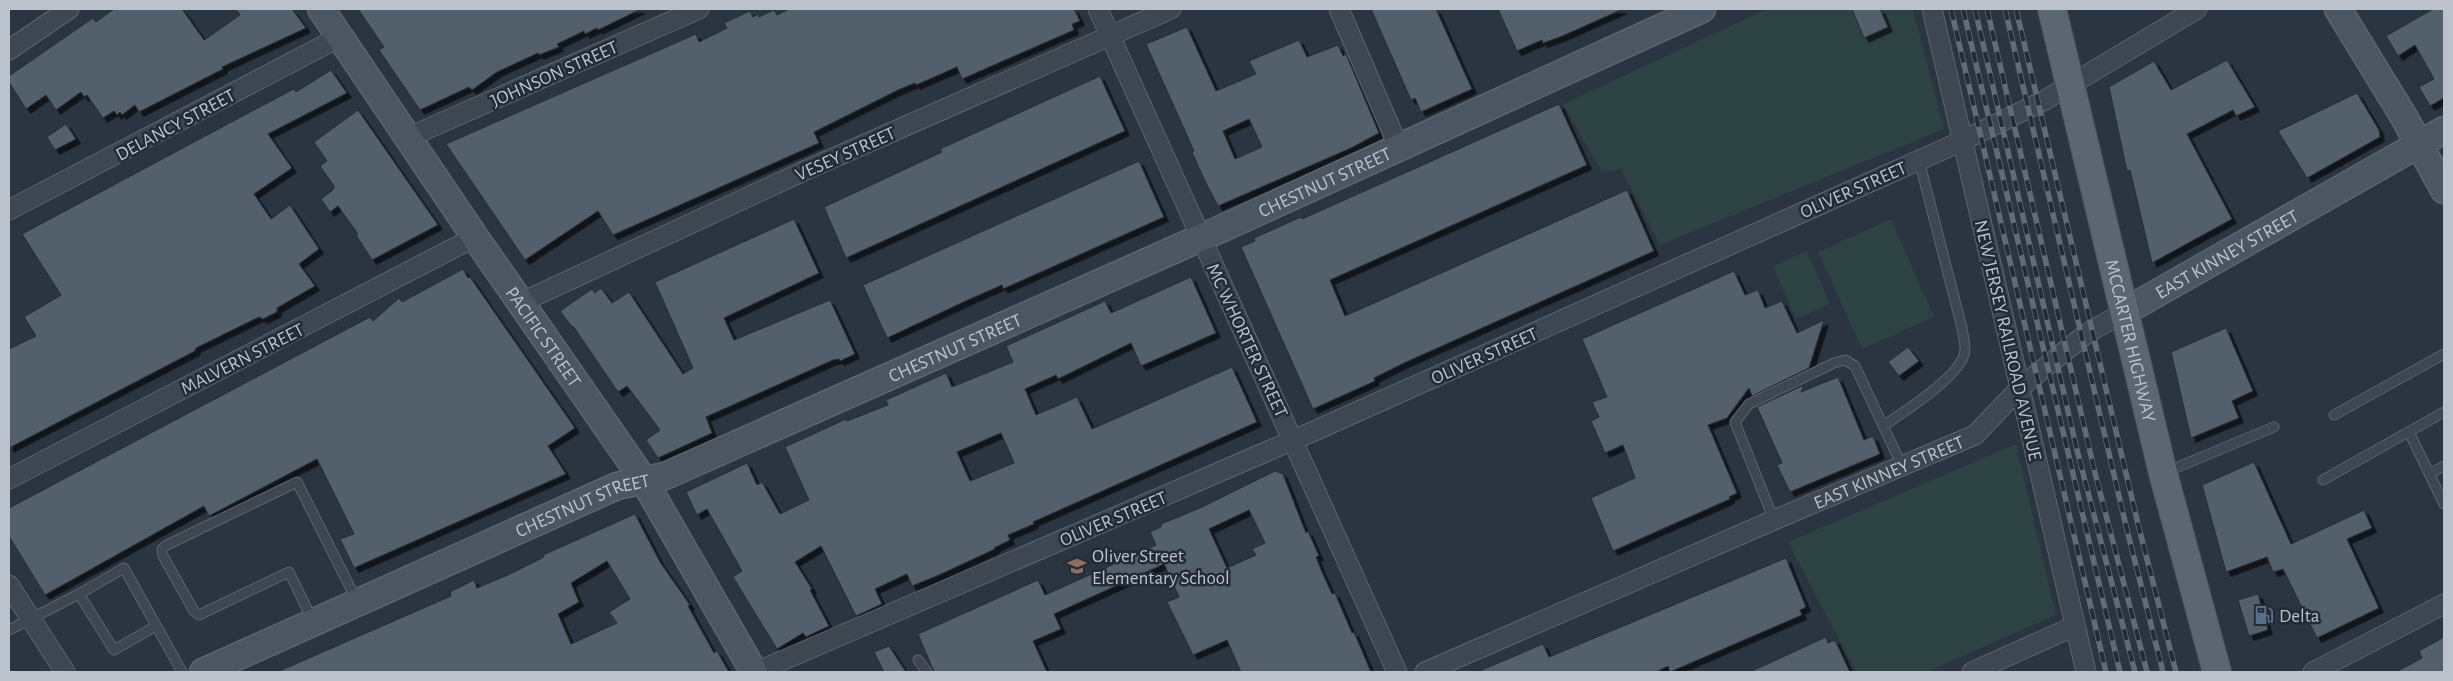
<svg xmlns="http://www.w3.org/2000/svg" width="2453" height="681" font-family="'Alegreya Sans',sans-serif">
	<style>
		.green { fill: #2d4243 }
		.building { fill: #535e6b; stroke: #242d38; fill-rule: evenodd; filter: url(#shadow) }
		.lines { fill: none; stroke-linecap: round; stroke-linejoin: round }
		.lane-casing { stroke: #5c646e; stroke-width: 11 }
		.street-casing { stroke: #5c646e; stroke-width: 21 }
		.secondary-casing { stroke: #5c646e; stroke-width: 29 }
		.primary-casing { stroke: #4a525d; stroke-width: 30 }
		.lane { stroke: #3e4651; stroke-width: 9 }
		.street { stroke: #3e4651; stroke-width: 19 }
		.secondary { stroke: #4c5663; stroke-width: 26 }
		.primary { stroke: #5c6670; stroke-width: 28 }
		.rail-casing { stroke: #606b77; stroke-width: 5.5 }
		.rail { stroke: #222b36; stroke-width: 4; stroke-dasharray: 11; stroke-linecap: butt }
		.labels { text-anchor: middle; stroke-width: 5; stroke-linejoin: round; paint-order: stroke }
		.street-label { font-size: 19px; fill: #bbc2cb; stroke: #222b36 }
		.poi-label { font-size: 19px; fill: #bbc2cb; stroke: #222b36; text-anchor: start }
	</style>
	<defs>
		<filter id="shadow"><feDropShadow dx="4.5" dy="4.5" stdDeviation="0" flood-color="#0009"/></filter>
	</defs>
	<rect width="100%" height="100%" fill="#2a3541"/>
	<!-- green -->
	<path class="green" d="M1767,9H1913L1944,129L1660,245L1621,169L1602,173L1563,104Z
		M1891,219L1934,317L1862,349L1818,252Z
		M1807,251L1830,304L1796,319L1773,266Z
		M2016,444L2056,615L1926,672H1856L1788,542Z"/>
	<!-- building -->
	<path class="building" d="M114,9H182L204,40L240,15L236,9H292L306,28L222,67L223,69L139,112L135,105L122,115L120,112L117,115L114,111L103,118L87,95L84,97L81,92L56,110L46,95L26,109L9,82V76L93,18L96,22Z
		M358,9H641L598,30L597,28L585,34L584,31L557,44L559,47L539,55L538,53L497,72L472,90L469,87L420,110L379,50L384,47Z
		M789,9H1074L1080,21L1072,24L1074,30L962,79L957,67L916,85L915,83L898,90L814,132L819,143L613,235L598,211L525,260L446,144L696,34L699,42L727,28L724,23L750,11L753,17L758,14L759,17L774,10L777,15Z
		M1371,9H1436L1472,89L1421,112L1415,98L1411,100Z
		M1498,9H1623L1560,37L1543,43L1542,40L1517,51Z
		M1852,9H1880L1888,27L1864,38Z
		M2433,9H2444V98L2430,106L2419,87L2434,79L2415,45L2398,56L2386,36Z
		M1187,27L1216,91L1256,74L1249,61L1299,40L1307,57L1338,45L1343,56L1346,54L1379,133L1351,148L1218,206L1204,179L1192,152L1194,151L1146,44ZM1249,119L1262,147L1235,159L1223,131Z
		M2227,60L2255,107L2236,116L2233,110L2187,134L2232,219L2152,263L2130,170L2127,171L2109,87L2154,61L2171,90Z
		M331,70L347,93L268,134L292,168L254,194L271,219L290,205L319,249L299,264L315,286L277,308V312L263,319L259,317L196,348L195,351L9,448V349L36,336L24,317L61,295L22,234L252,111L294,89L296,92Z
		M1100,76L1125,131L846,258L824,207L942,152L940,149Z
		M2357,93L2379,130L2380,137L2307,178L2278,131Z
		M1559,104L1587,165L1330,280L1345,316L1627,190L1654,251L1404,363L1374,378L1375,381L1313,409L1241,247L1255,241L1254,238L1301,217L1302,219Z
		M358,110L438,225L372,260L356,235L358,234L338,206L330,212L321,199L334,189V186L320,166L327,161L314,142Z
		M66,124L76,139L55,150L47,137Z
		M1139,161L1164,217L1003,289L1002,285L970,299L887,338L863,285Z
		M794,219L819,273L724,318L734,340L830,300L855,354L840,361L839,359L833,360L706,417L712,433L658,458L646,440L660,430L627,386L618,392L573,326L572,327L560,311L592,289L595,293L601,288L612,303L629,292L683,374L693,368L655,282Z
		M463,269L468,278L470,277L575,428L548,446L566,474L354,568L340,539L354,534L317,459L209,516L204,506L45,595L9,536V508L370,317L373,321L399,298L402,302Z
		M1734,271L1745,295L1758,290L1765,308L1782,301L1797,333L1824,320L1809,368L1752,396L1749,388L1727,418L1708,425L1737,493L1729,497L1730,499L1613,551L1591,498L1635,478L1623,445L1605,453L1591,421L1599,417L1592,402L1607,397L1582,339Z
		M1191,277L1216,333L1141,366L1131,343L1058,379L1056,375L1025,389L1036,415L1077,397L1092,429L1232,367L1257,422L1033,522L1034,524L1008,535L1010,540L994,548L995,549L939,575L912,586L907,574L875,589L882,604L856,616L821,546L795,562L812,589L810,590L829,626L806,637L803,633L777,649L733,577L742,571L707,509L697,515L686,492L747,463L757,485L762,482L780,514L809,500L785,447L846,419L847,421L888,405L886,400L946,373L952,387L1013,362L1006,346L1105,301L1111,313ZM1001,433L1014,463L970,481L957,452Z
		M2226,328L2253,391L2232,401L2239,418L2191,438L2171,352Z
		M1908,347L1919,361L1899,376L1888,362Z
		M1838,377L1864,440L1873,436L1880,454L1790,492L1777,465L1782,463L1757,407L1804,385L1801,392Z
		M2254,462L2291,544L2364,510L2372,528L2347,539L2379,608L2317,638L2283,569L2273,572L2267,557L2226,572L2202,485Z
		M1275,471L1283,474L1306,533L1308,531L1319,556L1316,557L1322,572L1332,594L1335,593L1352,633L1354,632L1371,672H1241L1227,640L1193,655L1167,602L1179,597L1164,564L1054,614L1061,629L1033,641L1047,672H934L918,634L1038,580L1045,595L1156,545L1150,532L1161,527V524L1200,508ZM1249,510L1265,543L1252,549L1256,555L1227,568L1209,529Z
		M635,514L660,562L690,605L688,606L714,653L717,651L729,672H277L451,596L450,592L474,580L477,588L510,574L544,557L543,555ZM607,561L630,599L609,612L617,623L571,644L558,614L579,602L571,583Z
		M1786,558L1806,607L1800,610L1802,615L1670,672L1668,666L1656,672H1477L1543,644L1549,657Z
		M2258,594L2268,630L2249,636L2238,600Z
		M1826,637L1828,643L1835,640L1850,672H1750Z
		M2444,637V672H2396L2422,658L2419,651Z
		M889,646L906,672H884L874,652Z"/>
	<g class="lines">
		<!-- lane casing -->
		<g class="lane-casing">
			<path id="lane" d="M2334,415L2444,354
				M1883,426C1904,412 1957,378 1964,355C1967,347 1963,336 1962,328L1919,160
				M2409,432L2444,504
				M2166,472L2274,427
				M2429,474L2444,466
				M2323,480L2444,412
				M1774,520L1735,422L1749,404L1834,363L1845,360L1855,366L1902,466
				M313,621L289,572L199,615L194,611L163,556L162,549L167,545L297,482L357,601
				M156,626L114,650L79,594L124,568L182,672
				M9,630L79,594
				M918,660L927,672"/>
		</g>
		<!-- street casing -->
		<g class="street-casing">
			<g id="street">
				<path d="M1098,9L1397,672"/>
				<path d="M1339,9L1399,148"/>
				<path d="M1932,9L2086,672"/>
				<path d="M9,50L69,9"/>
				<path d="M409,137L699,9"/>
				<path d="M9,210L340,37"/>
				<path d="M520,303L806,170L1171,9"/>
				<path d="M9,479L475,237"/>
				<path d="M9,585L65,672"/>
				<path d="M756,672L1312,432L1962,141L2045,100L2197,9"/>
				<path id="s1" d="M1425,672L1774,520L1975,435L2021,387L2086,334L2124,312"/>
				<path d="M1972,672L2075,626"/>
				<path d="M2313,672L2444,604"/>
			</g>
		</g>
		<!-- secondary casing -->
		<g class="secondary-casing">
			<g id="secondary">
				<path id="s2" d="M321,9L475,237L643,479L754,672"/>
				<path d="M2338,9L2404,117L2444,190"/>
				<path id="s3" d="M2124,312L2444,130"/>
				<path id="s4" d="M203,672L617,486L665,476L1223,228L1702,9"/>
			</g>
		</g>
		<!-- primary casing -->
		<g class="primary-casing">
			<g id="primary">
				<path id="s5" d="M2052,9L2163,473L2217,672"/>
			</g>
		</g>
		<!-- lane -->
		<use href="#lane" class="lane"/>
		<!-- street -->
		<use href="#street" class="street"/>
		<!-- secondary -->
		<use href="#secondary" class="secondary"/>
		<!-- primary -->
		<use href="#primary" class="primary"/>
		<!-- rail casing -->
		<g class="rail-casing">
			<path id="rail" d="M1951,9L2106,672
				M1963,9L2120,672
				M1975,9L2077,450L2135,672
				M1987,9L2095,473L2147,672
				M2005,9L2126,526L2163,672
				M2016,9L2138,524L2176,672"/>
		</g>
		<!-- rail -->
		<use href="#rail" class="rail"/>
	</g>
	<!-- icons -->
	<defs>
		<g id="school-bare" transform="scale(1.5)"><path d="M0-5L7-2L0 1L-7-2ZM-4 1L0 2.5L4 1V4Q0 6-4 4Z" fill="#8d6e63" stroke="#222b36" stroke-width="2.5" paint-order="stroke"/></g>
		<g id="fuel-bare" transform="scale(1.5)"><path d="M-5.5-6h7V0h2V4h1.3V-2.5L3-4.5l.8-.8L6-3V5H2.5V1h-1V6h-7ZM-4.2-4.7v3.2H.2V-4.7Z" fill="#5c6f8a" stroke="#222b36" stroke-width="2.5" paint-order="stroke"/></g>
	</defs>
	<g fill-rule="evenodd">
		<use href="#school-bare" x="1077" y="566"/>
		<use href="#fuel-bare" x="2264" y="615"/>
	</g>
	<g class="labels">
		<!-- street labels -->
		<g class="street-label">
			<text transform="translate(554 73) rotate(-24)" y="7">JOHNSON STREET</text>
			<text transform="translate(175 124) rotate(-28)" y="7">DELANCY STREET</text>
			<text transform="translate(845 153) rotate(-24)" y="7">VESEY STREET</text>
			<text dy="7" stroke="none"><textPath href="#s4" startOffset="1225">CHESTNUT STREET</textPath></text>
			<text transform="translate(1853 189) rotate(-24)" y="7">OLIVER STREET</text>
			<text dy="7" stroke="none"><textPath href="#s3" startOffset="118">EAST KINNEY STREET</textPath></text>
			<text dy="7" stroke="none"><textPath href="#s2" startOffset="396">PACIFIC STREET</textPath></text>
			<text transform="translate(1248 340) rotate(65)" y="7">MC WHORTER STREET</text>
			<text transform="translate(2009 340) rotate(77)" y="7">NEW JERSEY RAILROAD AVENUE</text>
			<text dy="7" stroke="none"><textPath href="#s5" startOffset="341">MCCARTER HIGHWAY</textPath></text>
			<text dy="7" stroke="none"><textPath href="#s4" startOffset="820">CHESTNUT STREET</textPath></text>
			<text transform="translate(1484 355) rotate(-24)" y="7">OLIVER STREET</text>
			<text transform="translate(242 358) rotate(-27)" y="7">MALVERN STREET</text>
			<text dy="7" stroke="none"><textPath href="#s1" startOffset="505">EAST KINNEY STREET</textPath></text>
			<text dy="7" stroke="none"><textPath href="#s4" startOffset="415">CHESTNUT STREET</textPath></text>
			<text transform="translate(1113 518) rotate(-23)" y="7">OLIVER STREET</text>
		</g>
		<!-- poi labels -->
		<g class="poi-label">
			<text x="1092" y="562">Oliver Street<tspan x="1092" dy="22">Elementary School</tspan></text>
			<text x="2279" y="622">Delta</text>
		</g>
	</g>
	<!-- border -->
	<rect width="2453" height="681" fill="none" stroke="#bbc2cb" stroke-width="20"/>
</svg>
